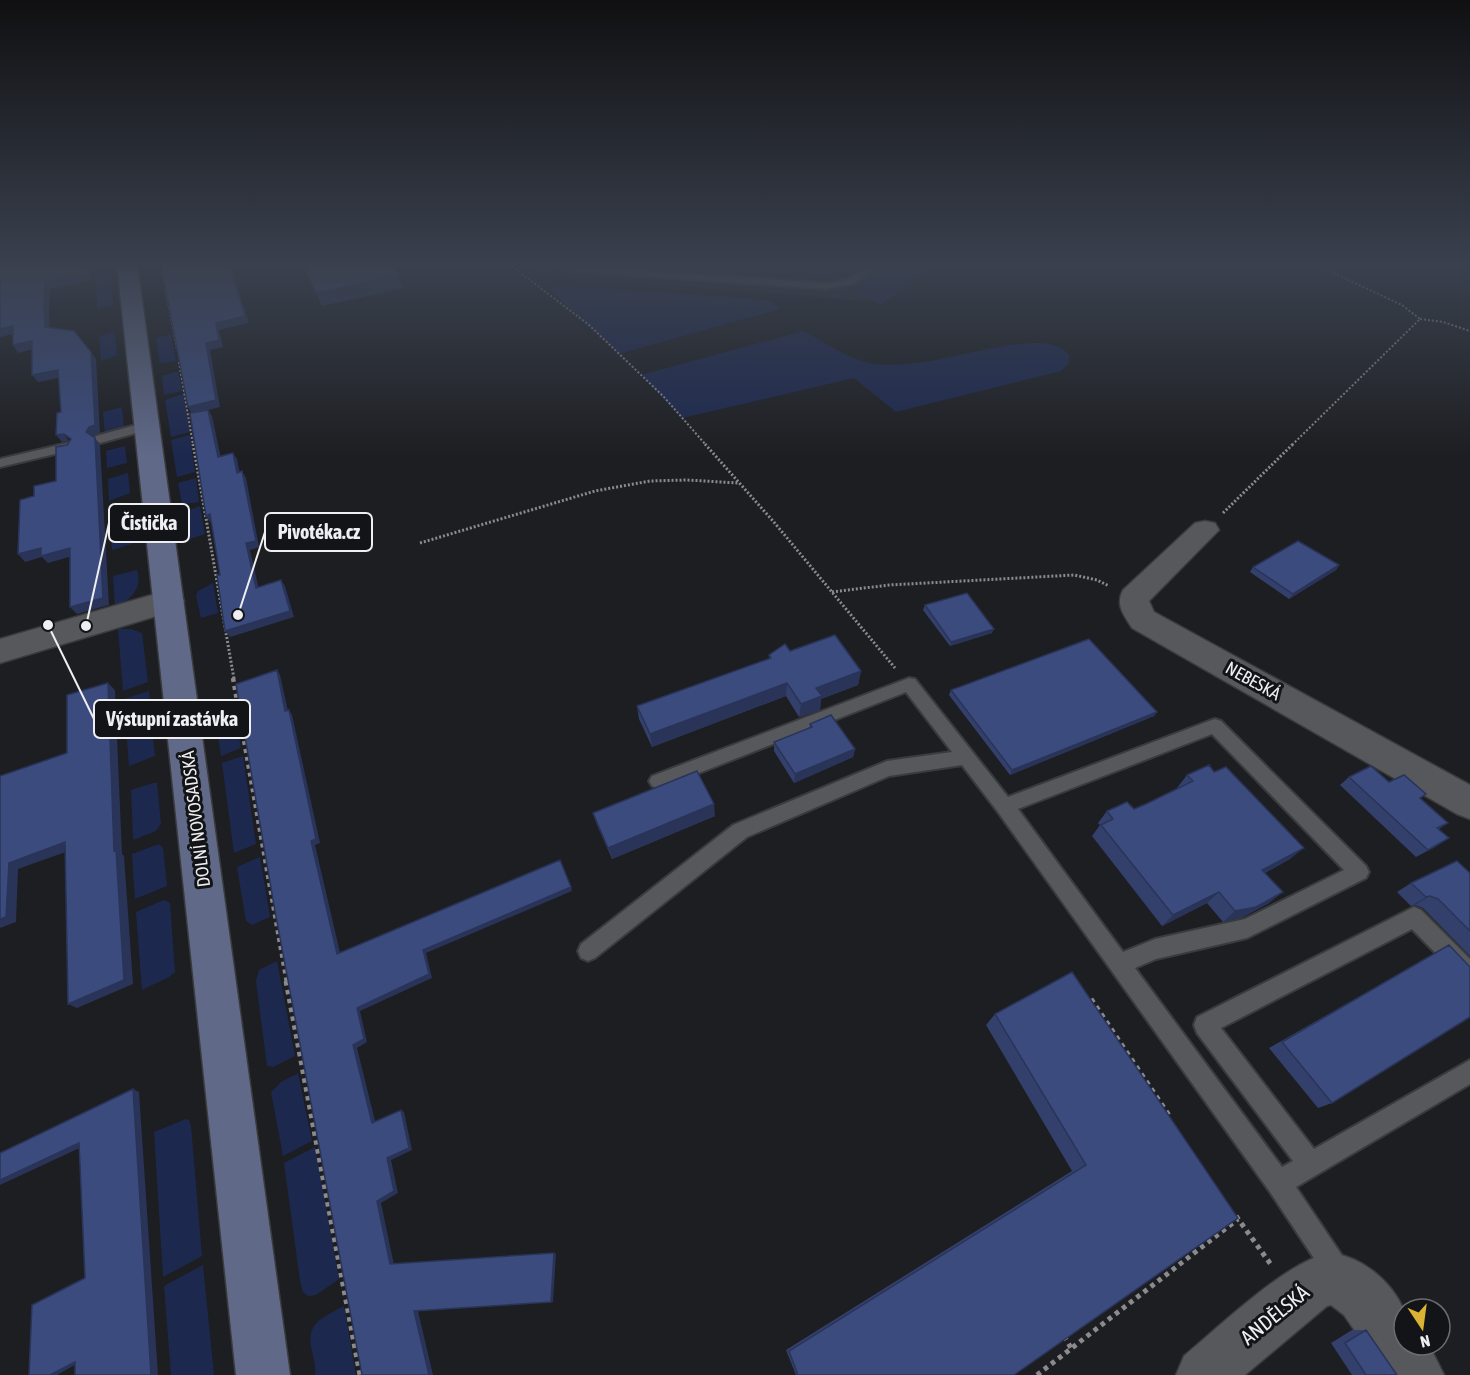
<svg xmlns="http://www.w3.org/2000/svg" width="1470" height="1375" font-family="'Asap Condensed',sans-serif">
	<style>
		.built { fill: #262931 }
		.green { fill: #1d284f }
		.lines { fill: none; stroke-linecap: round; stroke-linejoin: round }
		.service-casing { stroke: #3a3b3d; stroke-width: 4 }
		.minor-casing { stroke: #3a3b3d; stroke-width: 3 }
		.secondary-casing { stroke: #3a3b3d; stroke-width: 3 }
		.path-far3 { stroke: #8b8b8e; stroke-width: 2; stroke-dasharray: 2 2; stroke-linecap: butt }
		.path-far2 { stroke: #8b8b8e; stroke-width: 3; stroke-dasharray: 2 2; stroke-linecap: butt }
		.path-far1 { stroke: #8b8b8e; stroke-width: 4.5; stroke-dasharray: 4 4; stroke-linecap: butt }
		.path { stroke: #8b8b8e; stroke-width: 5; stroke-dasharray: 4.5 4.5; stroke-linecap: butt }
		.service { fill: #57585c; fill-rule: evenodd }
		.minor { fill: #57585c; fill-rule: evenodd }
		.secondary { fill: #606988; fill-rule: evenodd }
		.wall { fill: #33406c }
		.shaded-wall { fill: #293458 }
		.building { fill: #3b4b7e; stroke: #293458; stroke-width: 1.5 }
		.labels { text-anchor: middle; stroke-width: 6; stroke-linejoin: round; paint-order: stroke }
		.street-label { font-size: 18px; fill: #efeff1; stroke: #131417 }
		.near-street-label { font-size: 21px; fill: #efeff1; stroke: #131417 }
		.leader { fill: none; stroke: #efeff1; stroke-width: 2 }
		.callout-dot { fill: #efeff1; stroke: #131417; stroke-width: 2 }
		.callout { fill: #131417; stroke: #efeff1; stroke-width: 2 }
		.callout-label { font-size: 20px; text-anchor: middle; font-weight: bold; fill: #efeff1 }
	</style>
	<rect width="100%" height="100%" fill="#1d1e21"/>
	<!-- built -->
	<path class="built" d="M527,264H919L875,299L867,301L552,276L532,270Z"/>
	<!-- green -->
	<path class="green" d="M886,264H939L880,305L852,289Z
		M110,272L113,305L97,309L96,275Z
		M556,286L746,298L771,301L780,309L619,354L548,288Z
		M803,331C826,342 850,361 875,364C929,369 983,344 1036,343C1049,343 1061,345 1069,355V363L1061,371L896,412L854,378L682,418L641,375Z
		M115,332L117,355L101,361L99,336Z
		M171,334L176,361L160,363L156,338Z
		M178,371L182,391L164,395L162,376Z
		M183,394L190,432L171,437L165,400Z
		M122,407L124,428L105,435L103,412Z
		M190,435L195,472L177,477L171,440Z
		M125,446L127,463L107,468L106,451Z
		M128,473L130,493L109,501L108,479Z
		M196,478L199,502L182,504L178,483Z
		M200,506L205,534L187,540L183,512Z
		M132,516L135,543L112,550L110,521Z
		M137,570C143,588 131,600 115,608L113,576Z
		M213,583L218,613L201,618L196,596L198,591Z
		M118,629H131L142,633L148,682L123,691Z
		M149,691L151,713L125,722L124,699Z
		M234,707L241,748L221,756L215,716Z
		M151,718L155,756L129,766L126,727Z
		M243,756L256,844L234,853L222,763Z
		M153,783H157L161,824L156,831L133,840L131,790Z
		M159,844L163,848L167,886L135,899L132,854Z
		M260,857L270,917L252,925L246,921L237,867Z
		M164,900L170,903L175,972L169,977L142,990L136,912Z
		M277,961L295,1056L273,1067L267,1066L256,981L259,970Z
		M298,1073L312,1141L283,1156L271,1092L281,1082Z
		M186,1119L189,1120L191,1126L202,1256L163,1277L154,1132Z
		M315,1147L339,1279L316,1295L308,1296L303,1292L300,1281L284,1163Z
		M203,1265L214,1375H171L164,1286Z
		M344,1306L356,1375H315C316,1366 314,1360 312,1351C305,1323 322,1318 344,1306Z"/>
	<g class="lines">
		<!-- service casing -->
		<g class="service-casing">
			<path id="service" d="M548,264L826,283L846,280L871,264H883L853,284L826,289L568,271Z
				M147,422L153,426L151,429L100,443L94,439L96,436Z
				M68,443L74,447L72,450L0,467V459Z
				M909,678L915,679L1008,797L1209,721L1215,719L1221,721L1366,866L1369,872L1366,878L1247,938L1156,959L1135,968L1282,1167L1293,1161L1197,1033L1194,1025L1197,1017L1414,907L1421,910L1470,959V985L1463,981L1412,929L1221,1028L1314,1149L1470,1060V1084L1296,1187L1347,1263L1351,1272L1347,1281L1338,1285L1329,1281L1270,1192L998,812L962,765L889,776L747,837L595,958L588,961L581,958L578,951L581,944L733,825L887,761L952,752L906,692L658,789L652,786L649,781L652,776ZM1212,734L1344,870L1245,919L1155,939L1123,952L1018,809Z"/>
		</g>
		<!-- minor casing -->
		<g class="minor-casing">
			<path id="minor" d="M1205,521L1215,523L1219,530L1149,601L1154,612L1470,785V819L1457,814L1132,628C1124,615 1115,605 1123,590L1195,523Z
				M169,590L180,593L184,601L180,609L0,663V639Z
				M1331,1253C1362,1257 1390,1280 1403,1308C1407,1317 1404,1335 1404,1345H1429L1444,1375H1385L1344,1315L1331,1305L1327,1306L1245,1375H1176L1184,1356C1218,1328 1290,1258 1331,1253Z"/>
		</g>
		<!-- secondary casing -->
		<g class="secondary-casing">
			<path id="secondary" d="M117,264H137L290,1375H236Z"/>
		</g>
		<!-- path-far3 -->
		<path class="path-far3" d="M161,264L177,349
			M509,264L589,325L663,396L706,445
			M1420,319L1443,322L1470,331
			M179,362L193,445
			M1292,445L1420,319L1402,305L1314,264"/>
		<!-- path-far2 -->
		<path class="path-far2" d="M193,444L234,679
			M705,444L773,521L895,668
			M1223,513L1293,444
			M420,543L595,491L650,481L687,480L738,483
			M832,592L889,585L1074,575L1097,580L1109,586"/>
		<!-- path-far1 -->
		<path class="path-far1" d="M233,678L287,983"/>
		<!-- path -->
		<path class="path" d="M286,981L360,1375
			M1091,999L1170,1117
			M1236,1216L1272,1266
			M1064,1336L1071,1348
			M1037,1375L1238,1219"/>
		<!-- service -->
		<use href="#service" class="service"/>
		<!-- minor -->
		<use href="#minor" class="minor"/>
		<!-- secondary -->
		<use href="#secondary" class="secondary"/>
	</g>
	<!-- wall -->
	<path class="wall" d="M1339,565L1336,570L1289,599L1250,572L1253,567Z
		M925,605L992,633L950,646L923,610Z
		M790,651L861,671L858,685L821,699L820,710L799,717L786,696L652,747L639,719L637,706L769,659V655Z
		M951,690L1157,712L1154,716L1010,775L949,695Z
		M810,724L855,749L853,757L794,783L774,751V742L809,728Z
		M1187,775L1290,859L1265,873L1269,903L1243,917L1223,922L1207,903L1162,926L1092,836L1100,825L1098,823L1107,811L1134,809L1146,804L1178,789L1177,788Z
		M1349,777L1389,782L1420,799L1448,823L1439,829L1437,846L1416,857L1340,785Z
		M593,813L715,816L612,859L597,825Z
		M1470,873V956L1423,908L1415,905L1411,906L1397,892L1411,883Z
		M1449,945L1332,1103L1318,1108L1269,1048Z
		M995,1014L1238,1218L1014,1375H796L786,1350L1072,1171L986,1025Z
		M1352,1330H1366L1397,1375H1352L1331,1343Z"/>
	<!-- shaded-wall -->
	<path class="shaded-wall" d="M86,264H90L91,281L50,289L49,313L50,334L45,327L44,306L45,282Z
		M229,265L232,272L249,323L219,330L223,347L210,350L220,407L208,410L212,416L222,463L188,407L206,343L216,323Z
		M398,275L403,288L322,306L316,293Z
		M13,326L18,333L0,337V329Z
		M32,341L37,348L18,353L13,345Z
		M91,352L96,359L100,433L94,435L92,439L86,432L89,427Z
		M58,370L63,377L38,382L32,375Z
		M64,434L69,441L62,442L56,435Z
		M95,438L100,445L109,605L77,614L70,607Z
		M233,453L237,459L241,479L237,473Z
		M242,471L246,478L259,547L250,550L260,594L256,588L246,543Z
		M210,514L214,521L210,522L206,516Z
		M41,548H70L76,555L48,563L42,557L25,562L18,554Z
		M1339,565L1336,570L1289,599L1293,594Z
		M281,580L285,586L294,617L230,637L225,631Z
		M994,629L992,633L950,646L951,642Z
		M277,670L280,675L289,716L285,711Z
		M861,671L858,685L821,699L820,710L799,717L801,704L816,688Z
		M108,683L115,690L122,854L124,856L133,984L77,1008L68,1004L114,851Z
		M787,683L786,696L652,747L650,734Z
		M289,710L292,715L320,843L315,845L341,957L337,954L311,841Z
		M1157,712L1154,716L1010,775L1012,770Z
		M855,749L853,757L794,783L795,774Z
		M714,804L715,816L612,859L608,848Z
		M1449,838L1437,846L1416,857L1428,850Z
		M65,842L74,849L18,869L16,922L0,928V919L9,863Z
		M1304,848L1290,859L1249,881L1262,870Z
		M571,887L572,891L426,953L432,978L360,1011L367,1042L357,1048L376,1125L372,1123L353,1045L357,1008L423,950Z
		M1219,892L1207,903L1162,926L1173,915Z
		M1283,892L1269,903L1243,917L1223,922L1235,911Z
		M1430,896L1415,905L1411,906L1426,897Z
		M133,1089L139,1092L158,1375H151Z
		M401,1110L404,1112L412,1150L391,1160L398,1193L381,1203L394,1265L390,1264L377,1201L387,1158Z
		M79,1143L86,1145L0,1185V1180Z
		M554,1253L556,1254L553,1302H551Z
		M414,1311H418L433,1375H429Z
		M82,1361L57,1375H50L75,1362Z"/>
	<!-- building -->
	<path class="building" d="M0,264H86L87,274L45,282L44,306L45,327L74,331L91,352L95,425L89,427L86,432L95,438L103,598L70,607V548L41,556V548L18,554L20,500L34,496V486L56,481V447L67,445L71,439L64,434L56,435L57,413L61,412L58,370L32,375V341L13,345V326L0,329Z
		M161,264H223L224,266L229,265L245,316L216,323L219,340L206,343L216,400L188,407Z
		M303,264H392L398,275L316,293Z
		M208,410L218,457L233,453L237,473L242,471L256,541L246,543L256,588L281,580L290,611L225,631L217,575H220L210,514L206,516L190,413Z
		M1298,541L1339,565L1293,594L1253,567Z
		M967,593L994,629L951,642L925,605Z
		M835,635L861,671L816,688L822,696L801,704L787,683L650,734L637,706L771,658L769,655L785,644L790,651Z
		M1089,639L1157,712L1012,770L951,690Z
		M277,670L285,711L289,710L316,839L311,841L337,954L560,860L571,887L423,950L429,974L357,1008L364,1039L353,1045L372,1123L401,1110L409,1148L387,1158L394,1191L377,1201L390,1264L554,1253L551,1302L414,1311L429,1375H362L275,911L236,684Z
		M108,683L114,851L116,850L124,980L68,1004L65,842L9,863L6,917L0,919V776L67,753V695Z
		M831,715L855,749L795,774L774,742L812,727L810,724Z
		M1209,765L1214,772L1226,767L1304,848L1262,870L1283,892L1256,907L1235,911L1219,892L1173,915L1101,825L1113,819L1107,811L1127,802L1134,809L1146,804L1193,781L1187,775Z
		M1371,766L1389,782L1404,775L1426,794L1420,798L1448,823L1437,828L1449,838L1428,850L1349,777Z
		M697,771L714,804L608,848L593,813Z
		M1457,861L1470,873V931L1438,899L1430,896L1426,897L1411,883Z
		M1449,945L1470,967V1017L1332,1103L1282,1042Z
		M1072,972L1238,1218L1014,1375H798L789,1351L1086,1165L995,1014Z
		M133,1089L151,1375H75V1362L50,1375H29L32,1305L85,1278L79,1143L0,1180V1153Z
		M1366,1330L1397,1375H1366L1345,1343Z"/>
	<!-- sky -->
	<linearGradient id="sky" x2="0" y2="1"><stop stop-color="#101012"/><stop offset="0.58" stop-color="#3a414e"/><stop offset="1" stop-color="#3a414e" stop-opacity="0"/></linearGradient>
	<rect width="1470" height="457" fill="url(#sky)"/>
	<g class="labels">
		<!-- street labels -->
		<g class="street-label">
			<text transform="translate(1253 681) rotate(29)" y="6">NEBESKÁ</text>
			<text transform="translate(196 819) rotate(-97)" y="6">DOLNÍ NOVOSADSKÁ</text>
		</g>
		<!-- near-street labels -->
		<g class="near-street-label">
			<text transform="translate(1275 1315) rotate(-39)" y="7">ANDĚLSKÁ</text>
		</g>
	</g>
	<!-- callouts -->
	<path class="leader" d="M86 626L109 523M238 615L265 532M48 625L94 719"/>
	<g class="callout-dot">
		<circle cx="86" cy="626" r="6"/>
		<circle cx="238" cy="615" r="6"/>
		<circle cx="48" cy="625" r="6"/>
	</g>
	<g class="callout">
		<rect x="109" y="504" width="80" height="38" rx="6"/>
		<rect x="265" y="513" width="107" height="38" rx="6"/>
		<rect x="94" y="700" width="156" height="38" rx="6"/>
	</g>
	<g class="callout-label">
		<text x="149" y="530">Čistička</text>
		<text x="319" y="539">Pivotéka.cz</text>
		<text x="172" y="726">Výstupní zastávka</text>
	</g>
	<!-- north arrow -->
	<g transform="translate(1422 1327) rotate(167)"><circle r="28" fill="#131417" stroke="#6b6c6e" stroke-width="1.5"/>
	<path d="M0-4.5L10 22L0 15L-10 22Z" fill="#dbb233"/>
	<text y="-9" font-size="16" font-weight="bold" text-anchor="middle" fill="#efeff1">N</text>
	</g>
</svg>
